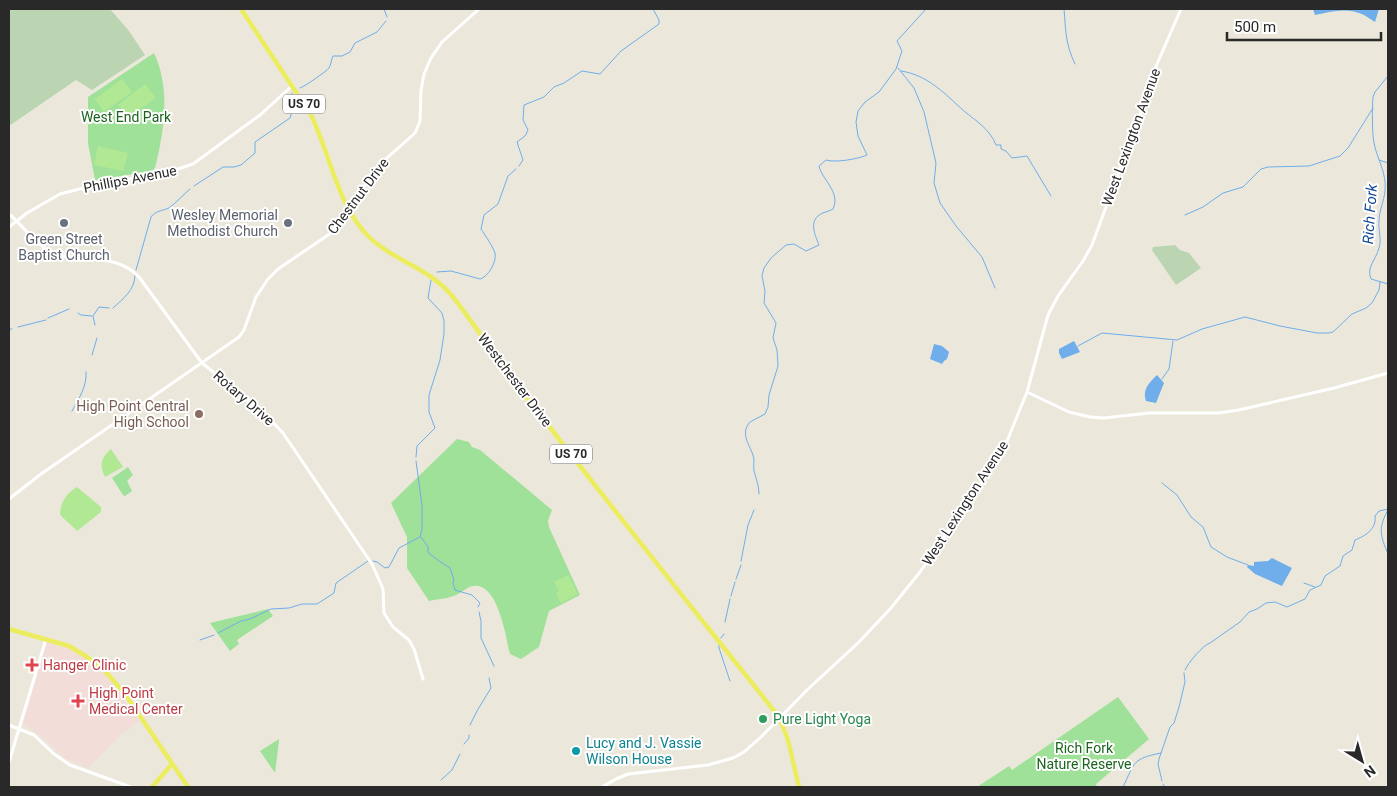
<svg xmlns="http://www.w3.org/2000/svg" width="1397" height="796" font-family="Roboto,sans-serif">
	<style>
		.medical { fill: #f2ddd8 }
		.green { fill: #9fe198 }
		.cemetery { fill: #bbd5b2 }
		.pitch { fill: #b0e894 }
		.water { fill: #6fadeb }
		.lines { fill: none; stroke-linecap: round; stroke-linejoin: round }
		.stream { stroke: #6fadeb; stroke-width: 1 }
		.minor { stroke: #fff; stroke-width: 3 }
		.major { stroke: #eced5e; stroke-width: 4.5 }
		.worship-dot { fill: #6b7280; stroke: #fff; stroke-width: 2 }
		.education-dot { fill: #8d6e63; stroke: #fff; stroke-width: 2 }
		.health-dot { fill: #e0444e; stroke: #fff; stroke-width: 2 }
		.leisure-dot { fill: #2e9e5b; stroke: #fff; stroke-width: 2 }
		.culture-dot { fill: #0f9aa8; stroke: #fff; stroke-width: 2 }
		.labels { text-anchor: middle; stroke-width: 4; stroke-linejoin: round; paint-order: stroke }
		.shield { fill: #fff; stroke: #696969; stroke-width: 1 }
		.shield-label { font-size: 12px; font-weight: bold; fill: #292929 }
		.park-label { font-size: 14px; fill: #1b641d; stroke: #fff }
		.street-label { font-size: 14px; fill: #292929; stroke: #fff }
		.worship-label { font-size: 14px; fill: #5b616d; stroke: #fff; text-anchor: end }
		.education-label { font-size: 14px; fill: #785e54; stroke: #fff; text-anchor: end }
		.health-label { font-size: 14px; fill: #be3a42; stroke: #fff; text-anchor: start }
		.leisure-label { font-size: 14px; fill: #27864d; stroke: #fff; text-anchor: start }
		.culture-label { font-size: 14px; fill: #0d838f; stroke: #fff; text-anchor: start }
		.water-label { font-size: 15px; font-style: italic; fill: #104896; stroke: #fff }
	</style>
	<rect width="100%" height="100%" fill="#ebe8db"/>
	<!-- medical -->
	<path class="medical" d="M47,642L69,649L83,656L105,673L139,721L118,737L88,768L64,758L45,739L23,724Z"/>
	<!-- green -->
	<path class="green" d="M154,53C171,89 164,132 155,168L152,171L95,180L88,143V97Z
		M457,439L469,442L472,447L480,450L552,510L548,521L549,527L580,595L549,611L539,647L521,659L510,654C506,637 498,582 473,586C467,587 461,593 456,595C448,599 437,599 429,601L407,568V537L391,503Z
		M128,467L133,475L127,481L132,491L125,496L123,495L112,478Z
		M268,609L273,616L237,640L239,644L230,651L210,623Z
		M1118,697L1149,739L1096,784L1097,787H977L1009,766L1012,770Z
		M279,739V741L275,773L260,751Z"/>
	<!-- cemetery -->
	<path class="cemetery" d="M9,9H110L129,31L145,55L92,90L76,80L9,126Z
		M1175,245L1180,250L1189,253L1201,268L1176,285L1152,250L1153,247Z"/>
	<!-- pitch -->
	<path class="pitch" d="M122,79L132,92L104,112L95,99Z
		M145,84L156,98L128,118L118,105Z
		M98,146L128,153L123,171L94,165Z
		M111,449L123,467L105,477C99,465 101,458 111,449Z
		M77,487L101,507V512L77,531C71,524 65,521 60,514C61,501 66,494 77,487Z
		M568,575L578,594L561,603L556,593L559,591L554,582Z"/>
	<!-- water -->
	<path class="water" d="M1313,9H1379L1375,22C1371,20 1368,17 1364,15C1348,7 1332,11 1315,15Z
		M1074,341L1080,352L1062,359L1059,353V349Z
		M934,344L942,346L949,352L947,359L944,361L942,364L930,359Z
		M1157,375L1164,383L1156,403L1146,401C1142,390 1149,383 1157,375Z
		M1272,558L1292,568L1282,586L1255,574L1247,567L1248,565L1254,566V562L1268,561Z"/>
	<g class="lines">
		<!-- stream -->
		<path class="stream" d="M384,9L387,17
			M1064,9C1066,31 1065,43 1075,64
			M898,68L914,88L924,112L936,163L934,183L940,203L956,226L982,257L995,288
			M901,71C928,75 945,94 964,111C976,121 990,129 996,145H1001V149L1006,151L1012,158L1027,156L1051,196
			M1388,76L1375,92L1373,97C1372,106 1372,134 1374,143C1377,159 1387,173 1385,191C1384,201 1379,211 1379,221C1378,230 1382,239 1379,248C1376,260 1366,267 1371,279L1388,284
			M300,88C304,87 327,71 329,68C331,65 331,60 333,56H342L350,52L355,43L377,32L386,21
			M1379,160L1388,163
			M519,166L523,160L517,142L525,136L528,130L523,120L524,105L544,97L554,87L564,83L582,71L600,74L621,51L659,24V20L653,9
			M194,186L223,167H234L241,165L255,153V142L290,118C294,110 287,102 292,93
			M1185,215L1203,207L1223,193L1243,187L1261,169L1268,167L1309,166L1340,156L1348,148L1373,108
			M136,270L151,217C155,211 162,211 169,208C177,202 183,195 190,189
			M437,272L451,271L480,279C488,277 497,262 495,253C492,245 485,235 481,229L484,215L498,204L508,176L516,169
			M113,308C123,299 135,290 135,275
			M78,313L81,315L92,316
			M48,318L69,309
			M95,325L93,316L99,307L109,308
			M18,327L46,320
			M9,329H12
			M1078,346L1102,333L1177,340L1202,329L1245,317L1280,326L1317,333H1329L1333,332L1352,314L1366,308L1372,303L1379,290L1380,282
			M92,355L97,338
			M1162,379L1169,369L1173,341
			M72,411C79,398 87,387 86,372
			M416,457L417,446L435,428L429,412V395L440,360L444,334V321L442,313L428,298L431,280
			M1162,483L1177,495L1191,517L1203,527L1211,547L1227,557L1248,565
			M759,494C759,485 756,479 754,471C753,465 755,460 753,455C749,444 740,433 750,422L765,414L768,407L769,395L778,366L777,350L773,338L776,323L764,303L765,291L762,276L764,268L771,258L786,245L794,244L806,251L819,245C816,237 809,224 818,216C822,212 828,212 833,209C841,192 822,180 819,166L826,160C835,163 858,159 867,155L858,136L856,122L858,111L865,102L879,92L896,69L902,51L897,41L926,9
			M1388,510C1378,528 1380,535 1388,554
			M421,537L428,547V552C433,557 442,563 450,568L454,580L453,583L455,590L472,595L480,603L478,607
			M373,561L377,562L385,568L389,567L399,548L420,537L422,529V505L416,461
			M741,561L748,525L754,510
			M736,579L741,565
			M1304,583L1315,587
			M731,596L735,582
			M479,612L481,621V638L494,666
			M725,622L730,599
			M218,633L241,621L250,619L271,609L289,608L302,604H317L334,593L336,583L368,561
			M721,638L724,634
			M200,640L214,635
			M719,644V648L730,681
			M1185,670C1188,663 1203,645 1210,643L1240,622L1249,612L1257,609L1266,603L1275,602L1287,607L1305,599L1310,590L1321,585L1325,576L1340,566L1343,556L1352,550L1355,540C1365,536 1377,529 1375,516L1379,511L1388,509
			M470,725L477,711L491,688L489,678
			M464,744L469,738V735
			M441,780L452,770L460,754
			M1162,781L1158,764L1159,759L1170,727L1174,723L1179,707L1185,682L1184,673
			M1163,784L1165,787
			M1123,787C1135,763 1131,759 1161,753"/>
		<!-- minor -->
		<path class="minor" d="M9,214C22,225 39,248 56,254C85,265 114,251 139,277L202,363L264,413L283,433L372,564L383,589L384,613L393,627L409,640L414,649L423,679
			M9,227L27,213L60,194L91,186L169,172L193,164L260,115L292,86
			M1027,392L1069,412L1090,417L1104,418L1149,413H1218L1239,410L1334,388L1388,373
			M9,499L41,474L239,337L244,330L256,297L268,279L278,269L331,233L379,165L415,133L420,121L421,91L424,74L431,58L442,42L479,9
			M9,725L34,735L54,754L70,765L131,787
			M9,762L46,639
			M602,787L616,779L628,774L708,765L733,758L744,752L761,737L807,690L858,643L891,608L920,572L1003,451L1027,392L1048,315L1058,296L1083,261L1092,245L1142,109L1157,64L1181,9"/>
		<!-- major -->
		<path class="major" d="M241,9L311,115C330,154 338,207 369,237C395,262 429,267 453,297C475,325 494,355 515,382C601,495 691,606 779,717L788,740L799,787
			M9,629L69,646L87,657L105,671L125,694L188,787
			M152,787L172,764"/>
	</g>
	<!-- markers -->
	<g class="worship-dot">
		<circle cx="64" cy="223" r="5"/>
		<circle cx="288" cy="223" r="5"/>
	</g>
	<circle class="education-dot" cx="199" cy="414" r="5"/>
	<g class="health-dot">
		<path d="M29.5 657.5h5v5h5v5h-5v5h-5v-5h-5v-5h5z"/>
		<path d="M75.5 693.5h5v5h5v5h-5v5h-5v-5h-5v-5h5z"/>
	</g>
	<circle class="leisure-dot" cx="763" cy="719" r="5"/>
	<circle class="culture-dot" cx="576" cy="751" r="5"/>
	<g class="labels">
		<!-- shield labels -->
		<g class="shield">
			<rect x="283" y="94.5" width="42" height="19" rx="4"/>
			<rect x="550" y="444.5" width="42" height="19" rx="4"/>
		</g>
		<g class="shield-label">
			<text x="304" y="108">US 70</text>
			<text x="571" y="458">US 70</text>
		</g>
		<!-- park labels -->
		<g class="park-label">
			<text x="126" y="122">West End Park</text>
			<text x="1084" y="753">Rich Fork<tspan x="1084" dy="16">Nature Reserve</tspan></text>
		</g>
		<!-- street labels -->
		<g class="street-label">
			<text transform="translate(1131 137) rotate(-70)" y="5">West Lexington Avenue</text>
			<text transform="translate(130 179) rotate(-11)" y="5">Phillips Avenue</text>
			<text transform="translate(358 196) rotate(-53)" y="5">Chestnut Drive</text>
			<text transform="translate(515 380) rotate(53)" y="5">Westchester Drive</text>
			<text transform="translate(244 398) rotate(41)" y="5">Rotary Drive</text>
			<text transform="translate(965 503) rotate(-57)" y="5">West Lexington Avenue</text>
		</g>
		<!-- worship labels -->
		<g class="worship-label">
			<text x="278" y="220">Wesley Memorial<tspan x="278" dy="16">Methodist Church</tspan></text>
			<text x="64" y="244" text-anchor="middle">Green Street<tspan x="64" dy="16">Baptist Church</tspan></text>
		</g>
		<!-- education labels -->
		<g class="education-label">
			<text x="189" y="411">High Point Central<tspan x="189" dy="16">High School</tspan></text>
		</g>
		<!-- health labels -->
		<g class="health-label">
			<text x="43" y="670">Hanger Clinic</text>
			<text x="89" y="698">High Point<tspan x="89" dy="16">Medical Center</tspan></text>
		</g>
		<!-- leisure labels -->
		<g class="leisure-label">
			<text x="773" y="724">Pure Light Yoga</text>
		</g>
		<!-- culture labels -->
		<g class="culture-label">
			<text x="586" y="748">Lucy and J. Vassie<tspan x="586" dy="16">Wilson House</tspan></text>
		</g>
		<!-- water labels -->
		<g class="water-label">
			<text transform="translate(1370 214) rotate(-86)" y="5">Rich Fork</text>
		</g>
	</g>
	<!-- border -->
	<rect width="1397" height="796" fill="none" stroke="#292929" stroke-width="20"/>
	<!-- north arrow -->
	<g transform="translate(1362 761) rotate(143)" stroke="#ffffff" stroke-width="4" paint-order="stroke">
	<path d="M0-4L9 19L0 12L-9 19Z" fill="#292929"/>
	<text y="-8" font-size="14" font-weight="bold" text-anchor="middle" fill="#292929">N</text>
	</g>
	<!-- scale -->
	<path d="M1227 32v8h154v-8" fill="none" stroke="#292929" stroke-width="2.5"/>
	<text x="1234" y="32" font-size="15" fill="#292929" stroke="#ffffff" stroke-width="4" paint-order="stroke">500 m</text>
</svg>
